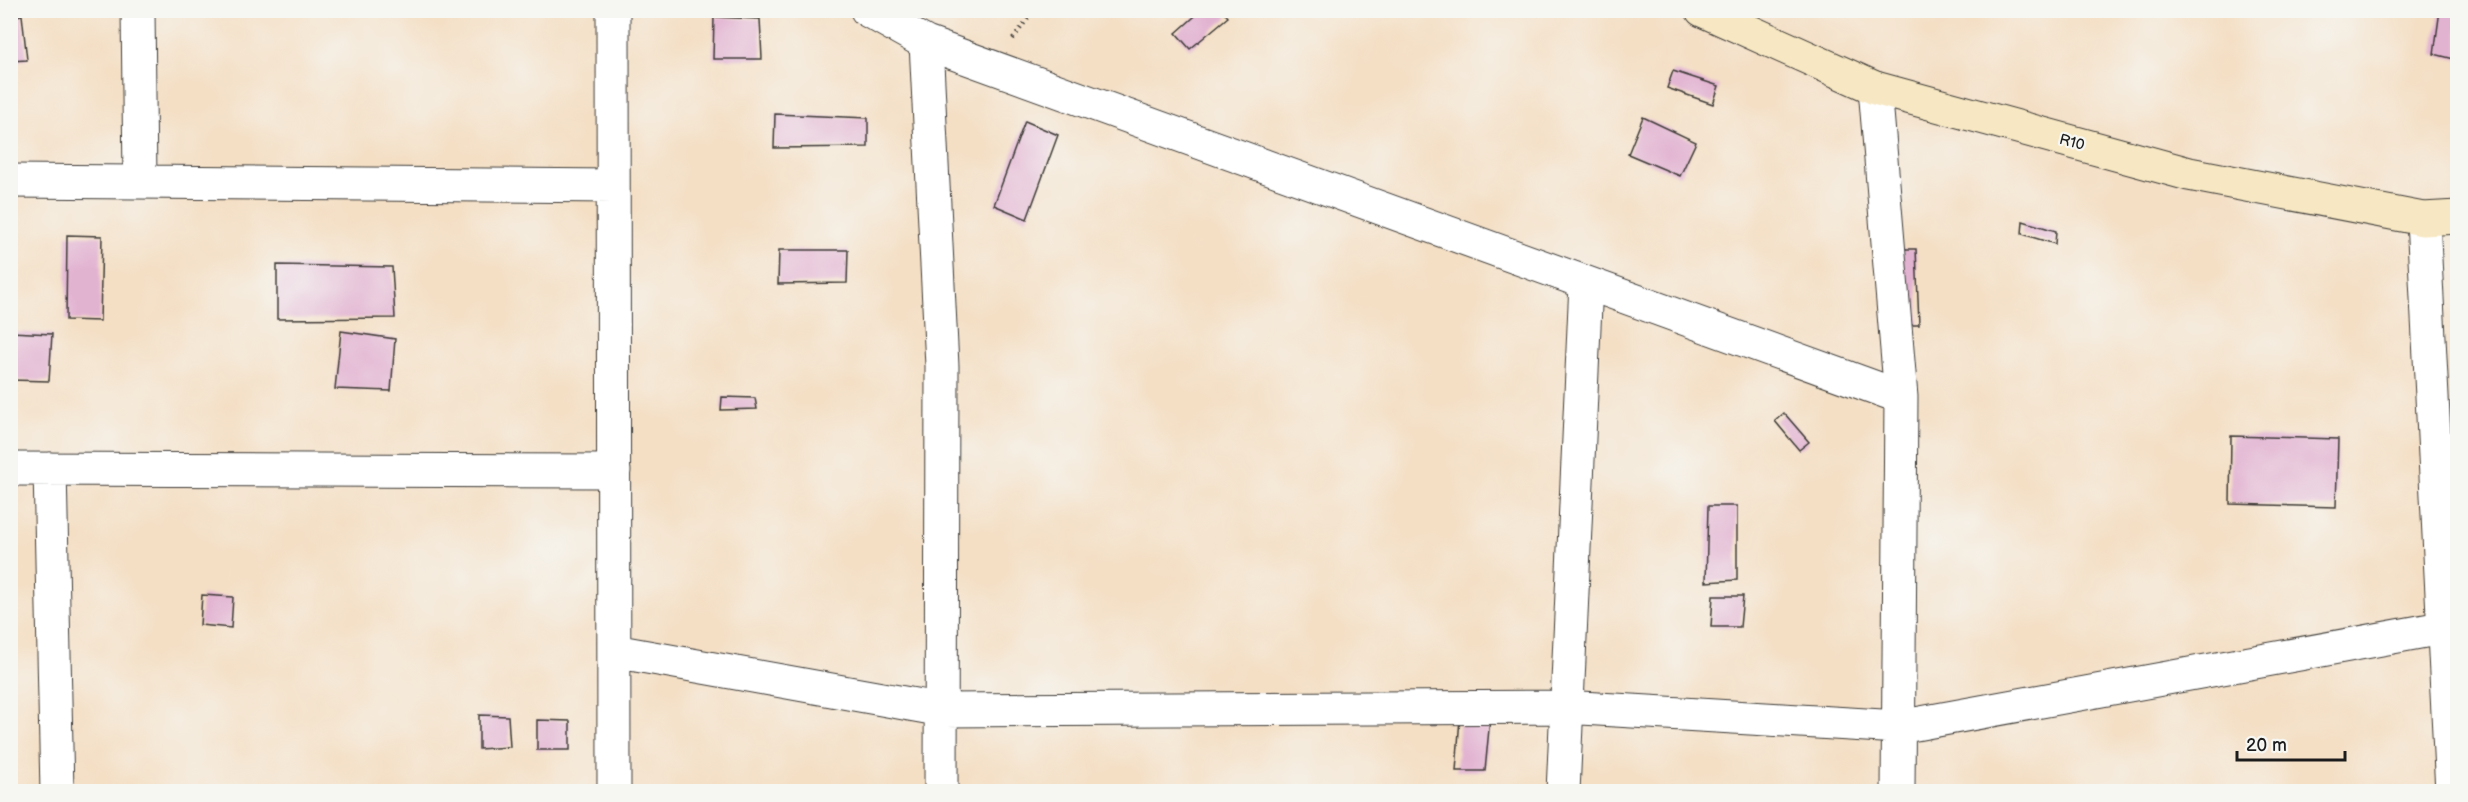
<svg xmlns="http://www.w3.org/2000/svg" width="2468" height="802" font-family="'Balsamiq Sans',sans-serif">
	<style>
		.building { fill: #e2b3d1 }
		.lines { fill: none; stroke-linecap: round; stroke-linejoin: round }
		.minor-casing { stroke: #3c3935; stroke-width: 35 }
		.secondary-casing { stroke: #3c3935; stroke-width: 35 }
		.path { stroke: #3c3935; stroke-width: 4; stroke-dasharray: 1.5 4.5; stroke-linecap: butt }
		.minor { stroke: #fff; stroke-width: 33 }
		.secondary { stroke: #f7e8c3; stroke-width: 33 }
		.labels { text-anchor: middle; stroke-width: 4.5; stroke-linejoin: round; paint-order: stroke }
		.street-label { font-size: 15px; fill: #1c1c1c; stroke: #f6f6f2 }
	</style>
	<rect width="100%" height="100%" fill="#f6f6f2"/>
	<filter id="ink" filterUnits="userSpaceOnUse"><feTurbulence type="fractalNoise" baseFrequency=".0167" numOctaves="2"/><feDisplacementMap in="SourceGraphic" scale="12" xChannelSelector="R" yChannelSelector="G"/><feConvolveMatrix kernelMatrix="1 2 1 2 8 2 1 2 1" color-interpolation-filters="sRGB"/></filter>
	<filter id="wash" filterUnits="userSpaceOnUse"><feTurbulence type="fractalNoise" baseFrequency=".008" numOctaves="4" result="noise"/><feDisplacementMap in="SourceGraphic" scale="24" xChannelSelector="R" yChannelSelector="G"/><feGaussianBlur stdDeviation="1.35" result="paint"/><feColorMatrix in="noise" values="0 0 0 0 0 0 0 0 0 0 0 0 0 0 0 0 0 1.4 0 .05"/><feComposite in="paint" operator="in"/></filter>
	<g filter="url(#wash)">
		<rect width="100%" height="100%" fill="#f4dfc5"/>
		<g id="blocks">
			<!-- building -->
			<path class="building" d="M1202,10H1222L1228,17L1190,49L1176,33Z
				M2440,10H2458V60L2434,54Z
				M22,15L27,60L10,61V17Z
				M714,17L760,19L762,59H713Z
				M1673,71L1719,86L1713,104L1667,88Z
				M775,114L868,118V147L774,148Z
				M1643,117L1696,142L1680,176L1628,154Z
				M1025,121L1058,135L1027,219L994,205Z
				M2023,221L2056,231L2055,244L2022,234Z
				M67,235L102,236L100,321L66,320Z
				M1896,249H1916L1919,325H1899Z
				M779,250H848L847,283L778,284Z
				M277,265L392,267L395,318L277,319Z
				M341,331L395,339L391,391L335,389Z
				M10,332L52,334L49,381L10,380Z
				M722,397L755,398L757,409L721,410Z
				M1784,413L1809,442L1799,450L1775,421Z
				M2231,436L2338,439L2336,507L2230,504Z
				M1708,506H1737V580L1706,582Z
				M202,595L233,597L231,628L200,625Z
				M1713,596H1743L1740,627H1711Z
				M479,715L508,716L510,747L479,749Z
				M1460,718H1490L1485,771H1456Z
				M537,720L570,721V750H537Z"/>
		</g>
	</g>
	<g filter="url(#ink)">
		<use href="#blocks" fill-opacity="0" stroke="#3c3935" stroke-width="1.5"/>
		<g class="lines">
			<!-- minor casing -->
			<g class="minor-casing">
				<path id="minor" d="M138,10L140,180
					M613,10L614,792
					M867,10L926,43L1901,397
					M926,43L942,366L941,792
					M1875,88L1901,397L1898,792
					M10,181L613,186
					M2423,219L2452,792
					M10,469L614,471
					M50,469L57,792
					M614,651L943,710L1565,707L1899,727L2458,625
					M1563,792L1586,283"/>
			</g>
			<!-- secondary casing -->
			<g class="secondary-casing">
				<path id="secondary" d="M1702,10L1875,88L2189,174L2423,219L2458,217"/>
			</g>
			<!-- path -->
			<path class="path" d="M1013,39L1034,10"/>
			<!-- minor -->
			<use href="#minor" class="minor"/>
			<!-- secondary -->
			<use href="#secondary" class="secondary"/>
		</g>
	</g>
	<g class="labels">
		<!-- street labels -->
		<g class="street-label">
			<text transform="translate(2072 142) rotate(15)" y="5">R10</text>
		</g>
	</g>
	<!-- margin -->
	<rect width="2468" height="802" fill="none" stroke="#f6f6f2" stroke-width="36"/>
	<!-- scale -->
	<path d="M2237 751v9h108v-9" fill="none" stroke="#1c1c1c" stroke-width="3"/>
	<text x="2246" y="751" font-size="18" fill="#1c1c1c" stroke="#f6f6f2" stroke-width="4.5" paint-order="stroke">20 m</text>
</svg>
